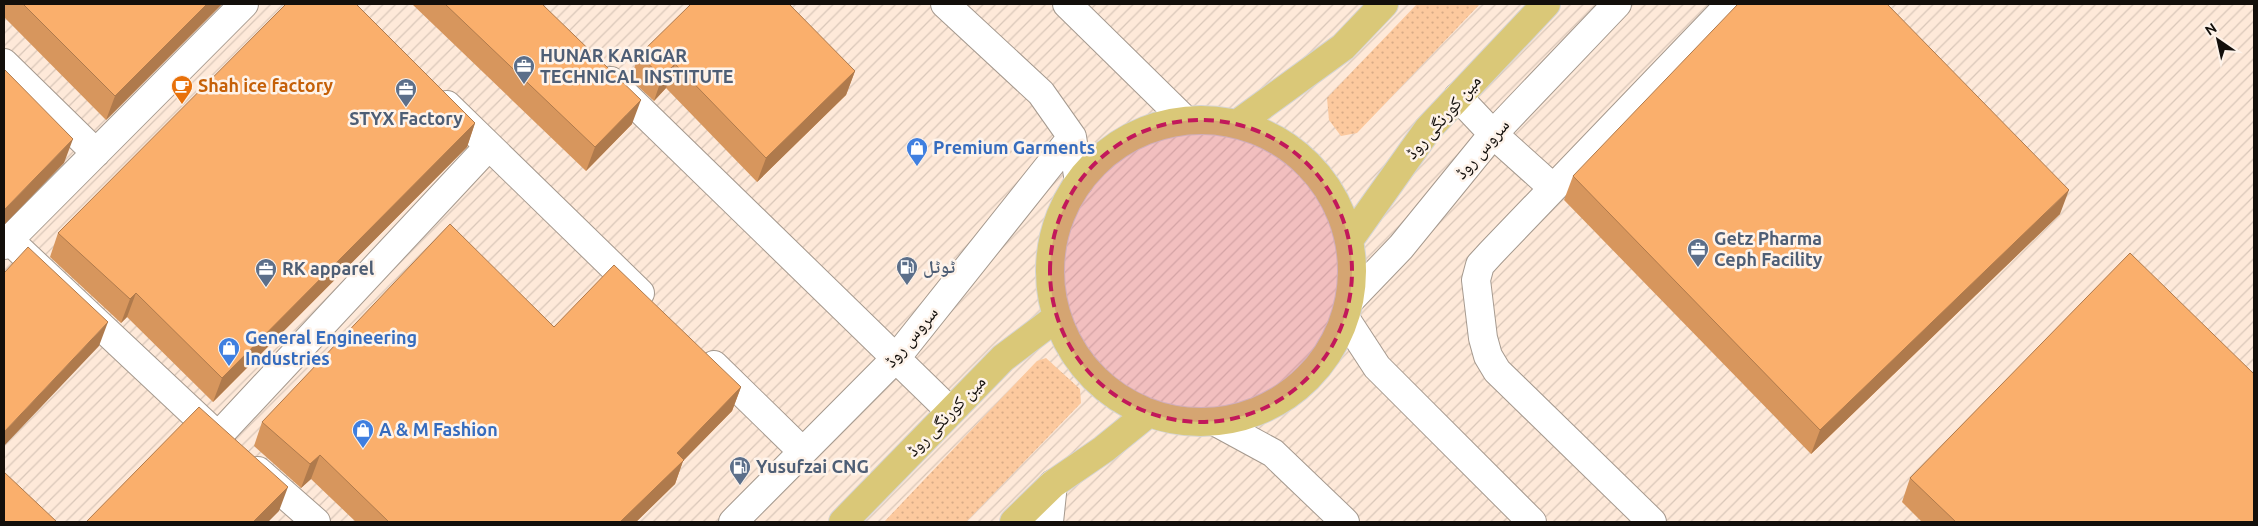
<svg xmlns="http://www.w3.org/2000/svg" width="2258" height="526" font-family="Ubuntu,'Noto Naskh Arabic',sans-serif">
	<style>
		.industrial { fill: url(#industrial-furrows) }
		.grass { fill: url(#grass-dots) }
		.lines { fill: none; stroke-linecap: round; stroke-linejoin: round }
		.minor-casing { stroke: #a5998e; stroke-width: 30 }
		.major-casing { stroke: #d5d4d3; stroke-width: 30 }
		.minor { stroke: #fff; stroke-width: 28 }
		.major { stroke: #dac878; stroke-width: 28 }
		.wall { fill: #d7965d }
		.shaded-wall { fill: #af7a4c }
		.building { fill: #faaf6c; stroke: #af7a4c }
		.marked { fill: #c2185b; fill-opacity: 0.2; stroke: #c2185b; stroke-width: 4; stroke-dasharray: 10 6; stroke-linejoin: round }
		.labels { text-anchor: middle; stroke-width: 5; stroke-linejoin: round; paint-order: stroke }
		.service-label { font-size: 18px; font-weight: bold; fill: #4e5e75; stroke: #fef3ea; text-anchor: start }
		.food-label { font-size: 18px; font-weight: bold; fill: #c56008; stroke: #fef3ea; text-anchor: start }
		.street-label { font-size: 18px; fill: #130f0b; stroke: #fef3ea }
		.shop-label { font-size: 18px; font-weight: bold; fill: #366cbe; stroke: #fef3ea; text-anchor: start }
	</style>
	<defs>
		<pattern id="industrial-furrows" width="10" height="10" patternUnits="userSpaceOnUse" patternTransform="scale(1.25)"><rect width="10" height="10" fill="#fee9d9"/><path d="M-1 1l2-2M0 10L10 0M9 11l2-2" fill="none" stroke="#d9c7b9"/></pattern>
		<pattern id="grass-dots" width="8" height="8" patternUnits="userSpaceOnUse" patternTransform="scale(1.25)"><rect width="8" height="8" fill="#fcc99e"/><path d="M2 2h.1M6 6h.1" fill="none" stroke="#d7ab87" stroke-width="1.8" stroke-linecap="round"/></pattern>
	</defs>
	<rect width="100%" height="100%" fill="#fef3ea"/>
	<!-- industrial -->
	<path class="industrial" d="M4,4H2254V522H4Z"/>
	<!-- grass -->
	<path class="grass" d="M1417,4H1480L1357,133L1341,136L1329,120L1327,98Z
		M1046,358L1080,389L1081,403L966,522H884L1037,361Z"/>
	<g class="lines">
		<!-- minor casing -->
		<g class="minor-casing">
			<path id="minor" d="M945,4L1041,93L1072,137L1079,182
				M1067,4L1183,118
				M4,63L96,153
				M611,81L950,411
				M1458,97L1493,134L1553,188
				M447,105L640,293
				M9,240L221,439
				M4,245L244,4
				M1351,299L1401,247L1493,134L1617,4
				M1345,318L1377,367L1532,522
				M714,365L802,451
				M1216,422L1273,453L1345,522
				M218,436L489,146
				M258,471L316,522
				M733,522L896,358L1072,137
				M1049,522L1053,484
				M1652,522L1497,371L1488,356L1483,338L1476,280L1480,265L1491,253L1730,4"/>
		</g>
		<!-- major casing -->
		<g class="major-casing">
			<path id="major" d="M1050 271a151 151 0 1 1 302 0a151 151 0 1 1-302 0Z
				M1237,124L1343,47L1384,4
				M1350,239L1428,129L1546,4
				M843,522L1003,358L1056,318
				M1014,522L1053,484L1104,449L1146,415"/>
		</g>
		<!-- minor -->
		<use href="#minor" class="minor"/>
		<!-- major -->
		<use href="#major" class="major"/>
	</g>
	<!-- wall -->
	<path class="wall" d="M4,4H222L106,120L4,17Z
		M412,4H542L632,124L586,171Z
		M639,55L855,71L846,95L757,182L666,88L654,101L630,79Z
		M475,123L467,147L213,402L127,317L121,323L50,257L58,233Z
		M1573,176L2060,214L1811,454L1564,200Z
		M554,327L741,387L732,411L683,461L675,484L636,522H356L311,479L301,488L254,446L262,422Z
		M1910,478L2254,522H1922L1902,502Z"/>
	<!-- shaded-wall -->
	<path class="shaded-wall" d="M207,4H222L106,120L115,96Z
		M675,64L666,88L654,101L662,77Z
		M855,71L846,95L757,182L766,158Z
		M641,100L632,124L586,171L595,147Z
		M475,123L467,147L213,402L222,378Z
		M73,139L64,163L4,225V210Z
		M2069,190L2060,214L1811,454L1820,430Z
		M136,293L127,317L121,323L130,299Z
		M108,322L99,346L4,446V432Z
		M741,387L732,411L683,461L675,484L636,522H620L677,453Z
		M320,455L311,479L301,488L310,464Z
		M288,487L279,511L268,522H253Z"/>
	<!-- building -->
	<path class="building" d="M23,4H207L115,96Z
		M286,4H356L475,123L222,378L136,293L130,299L58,233Z
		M445,4H542L641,100L595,147Z
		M691,4H789L855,71L766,158L675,64L662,77L639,55Z
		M1738,4H1887L2069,190L1820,430L1573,176Z
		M4,69L73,139L4,210Z
		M450,224L554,327L614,265L741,387L677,453L684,460L620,522H389L320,455L310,464L262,422Z
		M28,247L108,322L4,432V273Z
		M2130,253L2254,374V522H1956L1910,478Z
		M199,407L288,487L253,522H86Z
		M4,472L57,522H4Z"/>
	<!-- marked area -->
	<path class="marked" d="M1050 271a151 151 0 1 1 302 0a151 151 0 1 1-302 0Z"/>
	<!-- icons -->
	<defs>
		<g id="office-pin" transform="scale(1.125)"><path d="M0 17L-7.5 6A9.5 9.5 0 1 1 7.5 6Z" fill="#5c6f8a" stroke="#fef3ea"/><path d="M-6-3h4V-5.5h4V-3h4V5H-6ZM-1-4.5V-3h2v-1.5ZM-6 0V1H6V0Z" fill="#fff"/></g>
		<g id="cafe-pin" transform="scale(1.125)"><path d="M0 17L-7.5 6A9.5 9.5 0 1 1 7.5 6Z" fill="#e8710a" stroke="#fef3ea"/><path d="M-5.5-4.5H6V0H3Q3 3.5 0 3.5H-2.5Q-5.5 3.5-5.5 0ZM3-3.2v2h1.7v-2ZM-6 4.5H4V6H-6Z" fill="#fff"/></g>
		<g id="shop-pin" transform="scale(1.125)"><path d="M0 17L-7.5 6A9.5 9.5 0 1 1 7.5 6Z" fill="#3f7fe0" stroke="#fef3ea"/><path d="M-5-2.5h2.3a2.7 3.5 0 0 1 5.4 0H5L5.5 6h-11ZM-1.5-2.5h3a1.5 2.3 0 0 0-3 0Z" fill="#fff"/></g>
		<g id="fuel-pin" transform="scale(1.125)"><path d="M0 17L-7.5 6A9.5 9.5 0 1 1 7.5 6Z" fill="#5c6f8a" stroke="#fef3ea"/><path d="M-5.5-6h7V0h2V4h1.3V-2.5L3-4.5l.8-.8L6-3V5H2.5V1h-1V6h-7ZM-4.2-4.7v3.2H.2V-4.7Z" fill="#fff"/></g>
	</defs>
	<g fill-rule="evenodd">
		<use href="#office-pin" x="524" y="66"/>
		<use href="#cafe-pin" x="182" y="86"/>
		<use href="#office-pin" x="406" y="89"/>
		<use href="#shop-pin" x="917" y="148"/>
		<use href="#office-pin" x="1698" y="249"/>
		<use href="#fuel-pin" x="907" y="267"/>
		<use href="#office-pin" x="266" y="269"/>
		<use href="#shop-pin" x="229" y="348"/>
		<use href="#shop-pin" x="363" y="430"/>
		<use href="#fuel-pin" x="740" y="467"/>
	</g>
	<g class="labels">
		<!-- service labels -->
		<g class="service-label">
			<text x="540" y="62">HUNAR KARIGAR<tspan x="540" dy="21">TECHNICAL INSTITUTE</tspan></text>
			<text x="406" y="125" text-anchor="middle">STYX Factory</text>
			<text x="1714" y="245">Getz Pharma<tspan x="1714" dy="21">Ceph Facility</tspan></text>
			<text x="923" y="273">ٹوٹل</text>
			<text x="282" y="275">RK apparel</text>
			<text x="756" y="473">Yusufzai CNG</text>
		</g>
		<!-- food labels -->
		<g class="food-label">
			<text x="198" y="92">Shah ice factory</text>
		</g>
		<!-- street labels -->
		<g class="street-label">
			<text transform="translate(1443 117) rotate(-49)" y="6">مین کورنگی روڈ</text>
			<text transform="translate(1482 149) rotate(-49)" y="6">سروس روڈ</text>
			<text transform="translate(911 337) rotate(-50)" y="6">سروس روڈ</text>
			<text transform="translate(946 416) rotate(-46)" y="6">مین کورنگی روڈ</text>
		</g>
		<!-- shop labels -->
		<g class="shop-label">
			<text x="933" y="154">Premium Garments</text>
			<text x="245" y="344">General Engineering<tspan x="245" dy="21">Industries</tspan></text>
			<text x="379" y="436">A &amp; M Fashion</text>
		</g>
	</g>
	<!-- border -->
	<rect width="2258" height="526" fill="none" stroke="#130f0b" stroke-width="10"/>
	<!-- north arrow -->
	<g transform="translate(2218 40) rotate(326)" stroke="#fef3ea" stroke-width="4" paint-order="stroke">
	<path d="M0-4L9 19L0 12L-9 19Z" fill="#130f0b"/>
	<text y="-8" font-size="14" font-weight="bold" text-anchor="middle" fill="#130f0b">N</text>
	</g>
</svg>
